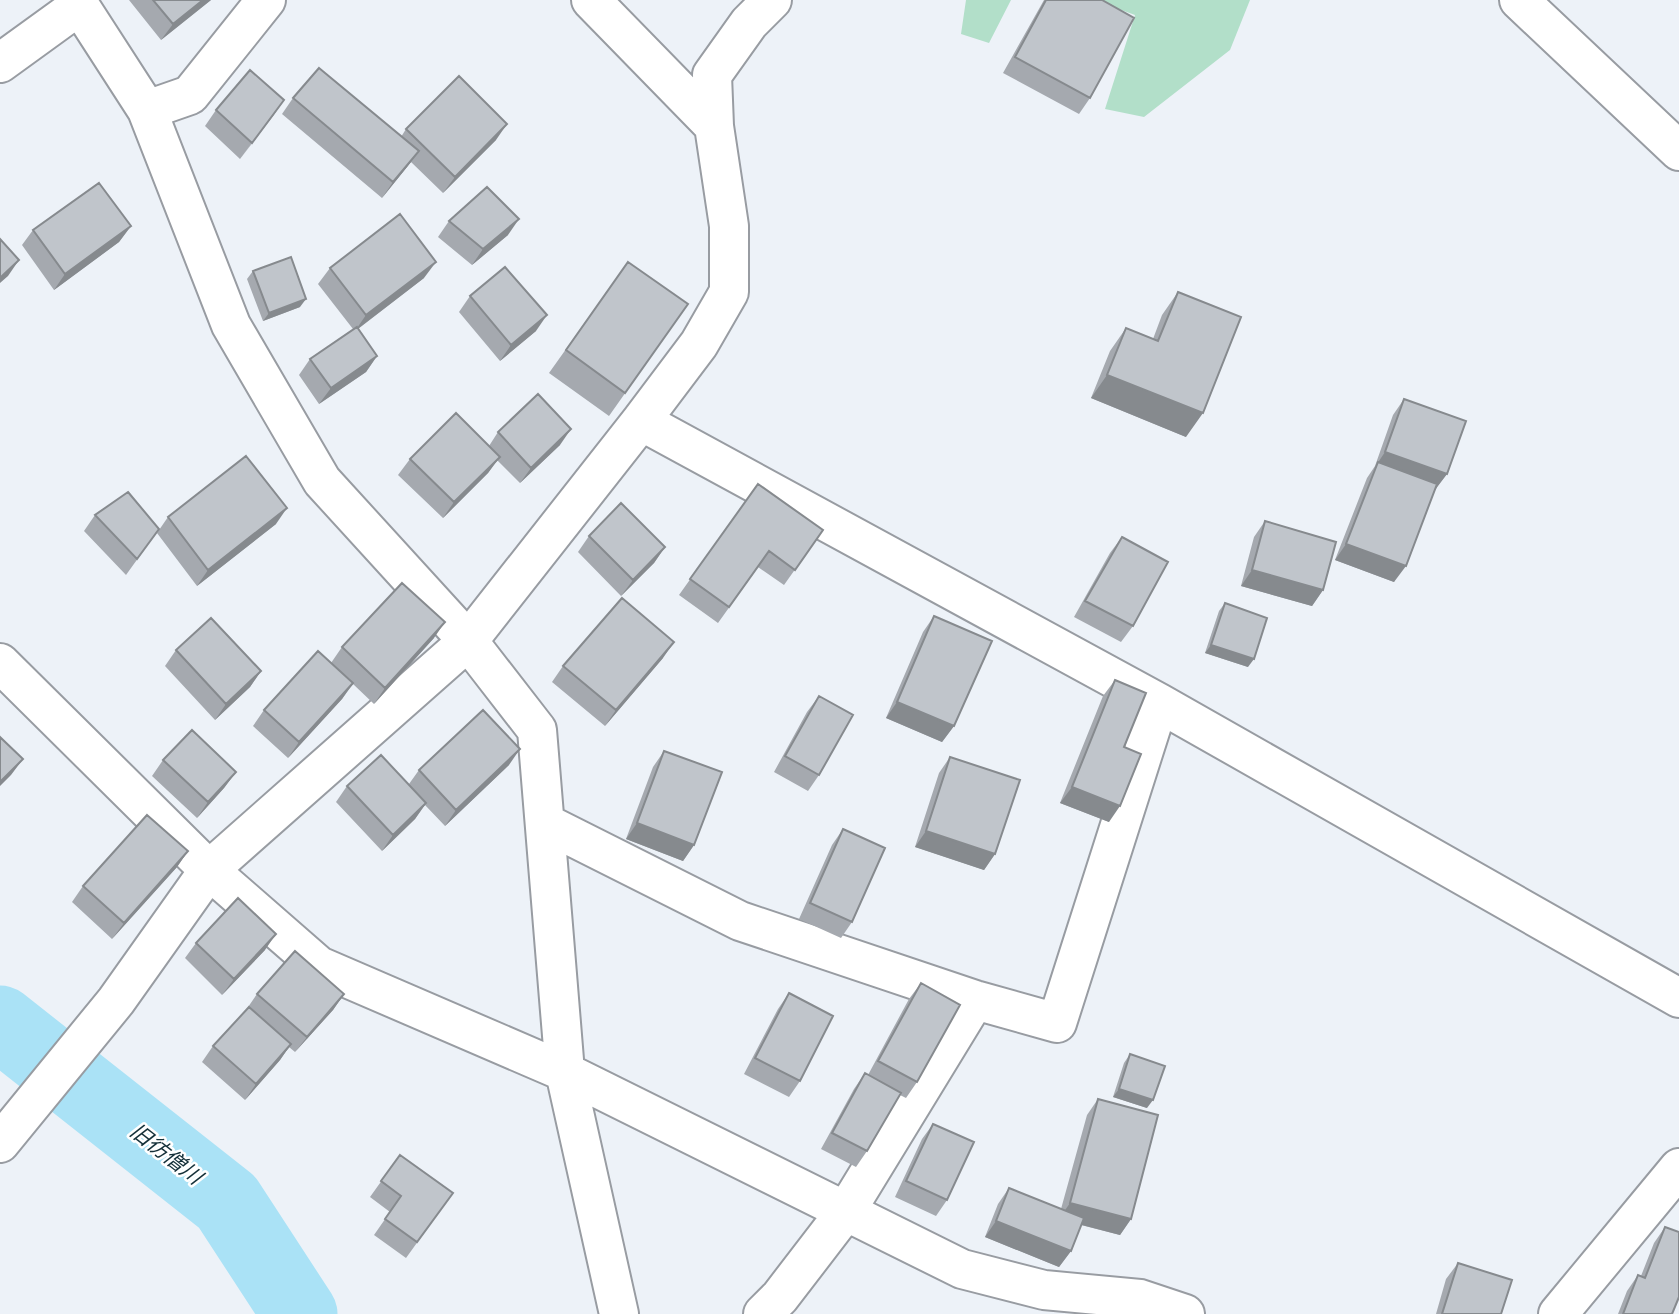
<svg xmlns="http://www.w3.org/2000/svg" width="1679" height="1314" font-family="Ubuntu,'Noto Sans JP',sans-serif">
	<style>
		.green { fill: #b2dfc9 }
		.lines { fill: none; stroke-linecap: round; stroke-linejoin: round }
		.river { stroke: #aae2f6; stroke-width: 75 }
		.minor-casing { stroke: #989ca2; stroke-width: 42 }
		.minor { stroke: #fff; stroke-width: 38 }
		.wall { fill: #a5a9af }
		.shaded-wall { fill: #868a8e }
		.building { fill: #c0c5cb; stroke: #868a8e; stroke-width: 2 }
		.labels { text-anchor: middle; stroke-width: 5; stroke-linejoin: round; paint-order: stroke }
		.water-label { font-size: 21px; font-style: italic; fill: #143039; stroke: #fff }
	</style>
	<rect width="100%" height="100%" fill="#edf2f8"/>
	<!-- green -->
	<path class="green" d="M966,0H1011L989,43L961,34Z
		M1094,0H1250L1230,50L1144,117L1105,109L1135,15Z"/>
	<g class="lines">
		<!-- river -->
		<path class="river" d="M0,1023L227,1202L300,1314"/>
		<!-- minor casing -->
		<g class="minor-casing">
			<path id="minor" d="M76,0L147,110L231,325L322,481L468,641L537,730L565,1072L619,1314
				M591,0L714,126
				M1519,0L1679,151
				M0,63L80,5
				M147,110L190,95L266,0
				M641,421L1159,703L1679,998
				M0,663L209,870L319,966L565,1072L962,1269L1044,1290L1140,1299L1185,1314
				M545,823L740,921L975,1000L1057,1023L1159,703
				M0,1143L116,1001L209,870L468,641L641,421L699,344L729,292V226L714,126L712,75L749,23L772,0
				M763,1314L780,1297L846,1211L975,1000
				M1558,1314L1679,1168"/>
		</g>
		<!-- minor -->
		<use href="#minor" class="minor"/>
	</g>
	<!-- wall -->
	<path class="wall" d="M129,0H211L161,40Z
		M1044,0H1102L1090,98L1079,114L1003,73Z
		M293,98L401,137L406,129L496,140L443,193L411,162L382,198L282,114Z
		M284,100L240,159L205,126L216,110Z
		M449,221L508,235L472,265L438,237Z
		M131,226L119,242L54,290L22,245L33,230Z
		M628,262L688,304L609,416L549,373Z
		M330,268L424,278L358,329L377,356L366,372L319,404L299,375L310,359L353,329L318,284Z
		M253,271L300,307L263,321L247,279Z
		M1178,292L1186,437L1091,398L1110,351L1126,328L1153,339L1162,315Z
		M470,296L536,331L500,361L459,312Z
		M1404,399L1447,474L1435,489L1394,582L1335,560L1367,478L1375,466L1393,415Z
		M498,432L560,445L520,483L497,460L488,473L443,518L398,475L410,459L489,446Z
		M758,484L823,530L784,585L758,567L718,623L679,595Z
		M95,515L159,529L126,575L84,531Z
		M168,517L276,524L197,586L157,533Z
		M1265,521L1323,590L1312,606L1241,586L1254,537Z
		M589,536L665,547L654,563L621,596L578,552Z
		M1122,537L1133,626L1121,642L1074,617L1110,553Z
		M1225,603L1248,667L1205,653L1219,611Z
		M934,616L954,726L942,742L886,718L923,632Z
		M434,638L374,704L353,684L342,699L288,758L253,726L264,710L331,663L342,647Z
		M176,650L261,671L250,687L215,720L165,666Z
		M663,658L605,726L552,682L563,666Z
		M1115,680L1124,747L1109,822L1060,803L1103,696Z
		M819,696V775L808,791L774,772L807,712Z
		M664,751L694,845L683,861L626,839L653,767Z
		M950,757L995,854L984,870L915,847L939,773Z
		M163,760L236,772L224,788L197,818L152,776Z
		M509,765L445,826L425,805L415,819L382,851L336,802L347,786L409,784L419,770Z
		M843,829L852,922L841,938L799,919L832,845Z
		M188,851L177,867L112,939L72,902L83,886Z
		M196,943L265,950L222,995L185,958Z
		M921,983L917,1082L906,1098L900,1095L867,1151L856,1167L821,1149L854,1089L865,1073L868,1075L909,999Z
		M789,993L800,1081L789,1097L744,1074L778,1009Z
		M257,994H344L333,1010L295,1052L289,1047L280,1060L245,1100L202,1062L213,1046L246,1010Z
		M1130,1054L1147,1108L1113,1097L1124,1063Z
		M1098,1099L1131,1219L1120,1235L1081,1225L1071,1251L1059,1267L985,1237L998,1204L1009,1188L1061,1209L1087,1115Z
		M933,1124L947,1200L936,1216L895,1197L922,1139Z
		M400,1155L453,1193L406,1258L374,1235L390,1212L370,1197Z
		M1665,1227L1672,1314H1618L1627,1291L1638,1275L1641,1276L1654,1243Z
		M1458,1263L1501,1314H1436L1446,1279Z"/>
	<!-- shaded-wall -->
	<path class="shaded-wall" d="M203,0H211L161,40L173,24Z
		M284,100L273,116L240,159L252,143Z
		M507,124L496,140L443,193L455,177Z
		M419,151L407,167L382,198L393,182Z
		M519,219L508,235L472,265L483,249Z
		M131,226L119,242L54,290L65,274Z
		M19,260L8,276L0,283V278Z
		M436,262L424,278L355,331L366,315Z
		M306,299L300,307L263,321L269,313Z
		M547,315L536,331L500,361L511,345Z
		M377,356L366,372L319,404L331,388Z
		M1107,375L1203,413L1186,437L1091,398Z
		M571,429L560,445L520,483L531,468Z
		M1385,452L1447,474L1435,490L1375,468L1377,464Z
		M500,457L488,473L443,518L454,502Z
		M287,508L276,524L197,586L208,570Z
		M1346,544L1406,566L1394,582L1335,560Z
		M665,547L654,563L621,596L633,580Z
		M1252,570L1323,590L1312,606L1241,586Z
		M445,622L434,638L374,704L385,688Z
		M674,642L663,658L605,726L616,710Z
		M1211,645L1254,659L1248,667L1205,653Z
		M261,671L250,687L215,720L226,704Z
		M353,683L342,699L288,758L299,742Z
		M897,702L954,726L942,742L886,718Z
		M520,749L509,765L445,826L456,810Z
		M23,759L11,775L0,786V782Z
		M236,772L224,788L197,818L208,802Z
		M1072,787L1120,806L1109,822L1060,803Z
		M426,803L415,819L382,851L393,835Z
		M637,823L694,845L683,861L626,839Z
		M926,831L995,854L984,870L915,847Z
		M188,851L177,867L112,939L124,923Z
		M276,934L265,950L222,995L234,979Z
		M344,994L333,1010L295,1052L307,1037Z
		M291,1044L280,1060L245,1100L256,1084Z
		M1119,1089L1153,1100L1147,1108L1113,1097Z
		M1070,1203L1131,1219L1120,1235L1059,1219Z
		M996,1221L1071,1251L1059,1267L985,1237Z"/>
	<!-- building -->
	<path class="building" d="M153,0H203L173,24Z
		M1046,0H1102L1134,18L1090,98L1015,57Z
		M319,68L419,151L393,182L293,98Z
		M250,70L284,100L252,143L216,110Z
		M459,76L507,124L455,177L406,129Z
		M99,183L131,226L65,274L33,230Z
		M487,187L519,219L483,249L449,221Z
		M400,214L436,262L366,315L330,268Z
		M0,239L19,260L0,278Z
		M291,257L306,299L269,313L253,271Z
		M628,262L688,304L625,393L566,350Z
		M505,267L547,315L511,345L470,296Z
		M1178,292L1241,317L1203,413L1107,375L1126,328L1158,341Z
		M357,327L377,356L331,388L310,359Z
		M538,394L571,429L531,468L498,432Z
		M1404,399L1466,421L1447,474L1385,452Z
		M456,413L500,457L454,502L410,459Z
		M246,456L287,508L208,570L168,517Z
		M1378,462L1437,484L1406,566L1346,544Z
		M758,484L823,530L795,570L769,551L729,607L690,579Z
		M128,492L159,529L137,559L95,515Z
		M621,503L665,547L633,580L589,536Z
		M1265,521L1336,542L1323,590L1252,570Z
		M1122,537L1168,562L1133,626L1085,601Z
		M402,583L445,622L385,688L342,647Z
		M622,598L674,642L616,710L563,666Z
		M1225,603L1267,618L1254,659L1211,645Z
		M934,616L992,641L954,726L897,702Z
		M211,618L261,671L226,704L176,650Z
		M318,651L353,683L299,742L264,710Z
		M1115,680L1146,693L1124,747L1141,754L1120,806L1072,787Z
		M819,696L853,715L819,775L785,756Z
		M483,710L520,749L456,810L419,770Z
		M192,730L236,772L208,802L163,760Z
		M0,737L23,759L0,782Z
		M664,751L722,772L694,845L637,823Z
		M381,755L426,803L393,835L347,786Z
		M950,757L1020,780L995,854L926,831Z
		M147,815L188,851L124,923L83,886Z
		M843,829L885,848L852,922L810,903Z
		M238,898L276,934L234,979L196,943Z
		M295,951L344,994L307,1037L257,994Z
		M921,983L960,1005L917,1082L878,1061Z
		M789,993L833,1016L800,1081L755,1058Z
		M249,1007L291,1044L256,1084L213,1046Z
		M1130,1054L1165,1066L1153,1100L1119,1089Z
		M865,1073L901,1093L867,1151L832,1133Z
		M1098,1099L1158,1115L1131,1219L1070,1203Z
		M933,1124L974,1142L947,1200L906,1181Z
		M400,1155L453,1193L417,1242L385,1219L401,1196L381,1181Z
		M1009,1188L1084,1218L1071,1251L996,1221Z
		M1665,1227L1679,1232V1297L1672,1314H1623L1638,1275L1645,1278Z
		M1458,1263L1512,1280L1501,1314H1442Z"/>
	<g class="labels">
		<!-- water labels -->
		<g class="water-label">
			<text transform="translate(166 1154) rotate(38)" y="7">旧彷僧川</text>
		</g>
	</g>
</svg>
